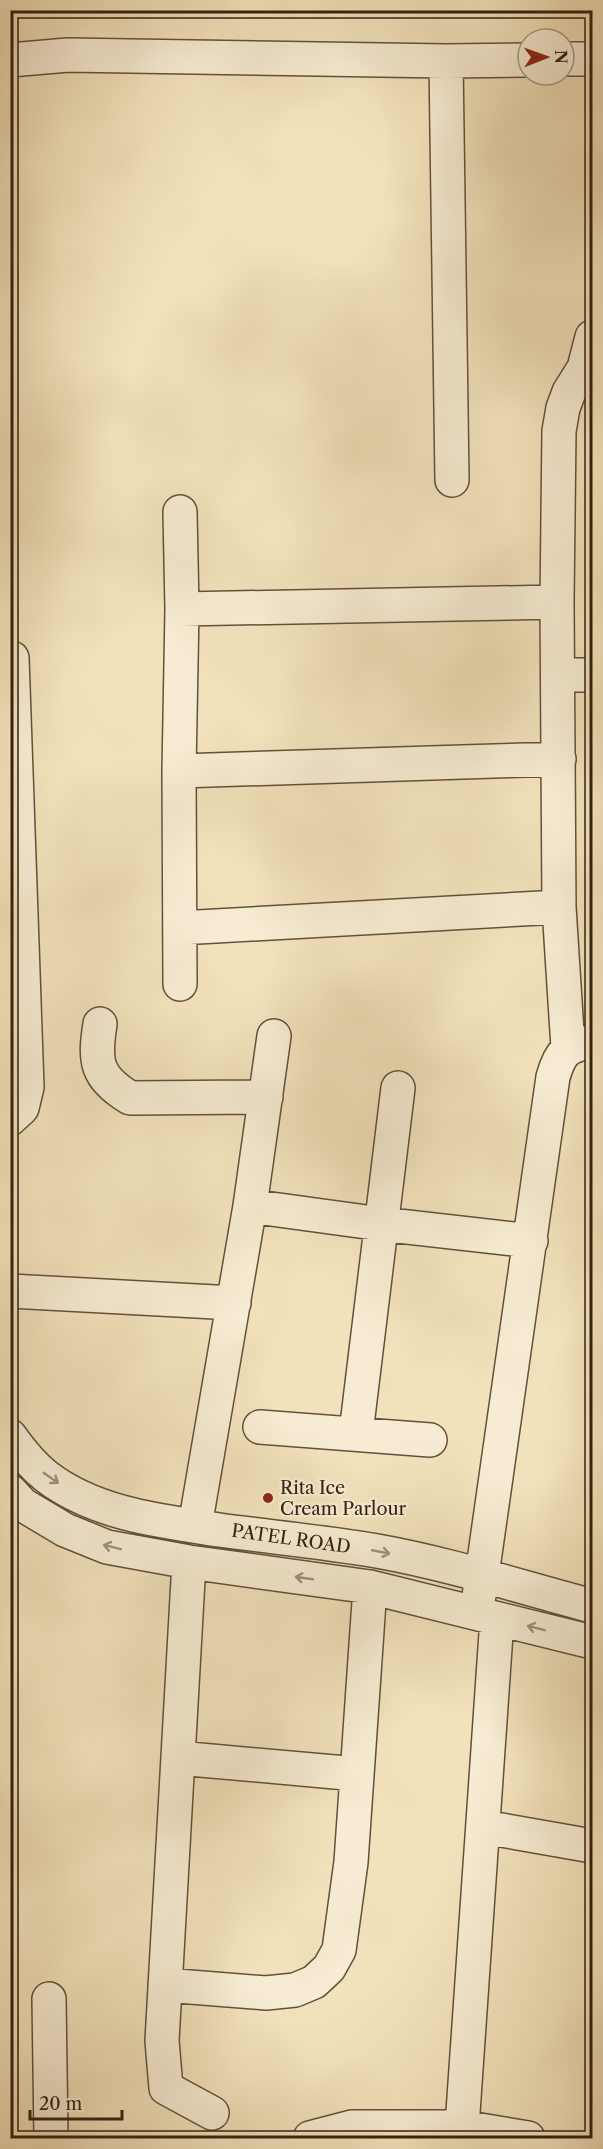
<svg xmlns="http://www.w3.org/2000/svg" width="603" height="2149" font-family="'Libre Caslon Text',serif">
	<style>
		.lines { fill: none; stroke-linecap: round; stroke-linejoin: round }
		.minor-casing { stroke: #62513b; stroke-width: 36 }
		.minor { stroke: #f7ecd3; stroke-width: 33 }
		.oneway { stroke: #9e917b }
		.poi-dot { fill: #8f2418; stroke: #f7ecd3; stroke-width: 2 }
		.labels { text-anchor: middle; stroke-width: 4.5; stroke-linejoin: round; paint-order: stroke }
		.poi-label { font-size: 18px; fill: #322110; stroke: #f7ecd3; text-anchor: start }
		.street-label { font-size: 18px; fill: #322110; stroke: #f7ecd3 }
	</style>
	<rect width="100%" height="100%" fill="#f2e2bb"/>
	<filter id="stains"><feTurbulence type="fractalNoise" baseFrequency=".00333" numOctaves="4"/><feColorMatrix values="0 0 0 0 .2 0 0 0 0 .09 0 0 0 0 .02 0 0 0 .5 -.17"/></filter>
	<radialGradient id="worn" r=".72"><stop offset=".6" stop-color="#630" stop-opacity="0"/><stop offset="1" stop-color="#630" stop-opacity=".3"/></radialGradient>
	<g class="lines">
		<!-- minor casing -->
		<g class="minor-casing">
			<path id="minor" d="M564,59H592
				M10,60L68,55L446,61L528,60
				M446,61L452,480
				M182,609L557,602
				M558,675H592
				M179,771L559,759
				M180,928L559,907
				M180,984L179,771L182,609L180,512
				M100,1024C94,1062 96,1077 130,1098L266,1097
				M568,1048L559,907L557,602L559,431L563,408L569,392L584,368L592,337
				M10,1119L22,1108L27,1087L12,658
				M250,1206L381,1224L531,1241
				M10,1291L234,1303
				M260,1427L430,1440
				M356,1433L398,1088
				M10,1436C20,1450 34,1467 47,1477C96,1514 160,1521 219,1530C271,1537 325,1542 377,1551C450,1564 520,1587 592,1606
				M10,1491L23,1505L65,1530L107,1547L189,1562L370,1587L592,1642
				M195,1526L250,1206L274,1036
				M189,1562L162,2041L166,2088L212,2113
				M479,1596L553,1077C560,1053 566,1045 592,1042
				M178,1758L357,1774
				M484,1827L592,1846
				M165,1985L266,1993L295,1990L314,1982L329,1968L339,1950L351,1862L370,1587
				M49,1999L51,2138
				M462,2127L497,1619
				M310,2138L352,2127H462L528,2138"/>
		</g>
		<!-- minor -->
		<use href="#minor" class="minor"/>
	</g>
	<!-- one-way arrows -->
	<defs><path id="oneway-shaft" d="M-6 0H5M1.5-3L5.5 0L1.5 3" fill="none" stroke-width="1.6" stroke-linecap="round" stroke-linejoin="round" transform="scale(1.5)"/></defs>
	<g class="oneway">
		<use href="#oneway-shaft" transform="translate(51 1478) rotate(35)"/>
		<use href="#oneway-shaft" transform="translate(112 1547) rotate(-166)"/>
		<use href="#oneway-shaft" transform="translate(381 1552) rotate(11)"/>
		<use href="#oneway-shaft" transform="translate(304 1578) rotate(-172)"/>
		<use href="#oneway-shaft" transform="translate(536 1628) rotate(-166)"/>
	</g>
	<!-- markers -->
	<circle class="poi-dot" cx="268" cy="1498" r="6"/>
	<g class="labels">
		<!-- poi labels -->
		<g class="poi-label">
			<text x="280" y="1494">Rita Ice<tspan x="280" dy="21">Cream Parlour</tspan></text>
		</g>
		<!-- street labels -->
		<g class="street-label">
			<text transform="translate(291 1539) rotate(8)" y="6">PATEL ROAD</text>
		</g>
	</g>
	<!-- margin -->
	<rect width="603" height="2149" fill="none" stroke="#f2e2bb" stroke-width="36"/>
	<rect x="12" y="12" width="579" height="2125" fill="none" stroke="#322110" stroke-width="3"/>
	<rect x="18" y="18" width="567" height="2113" fill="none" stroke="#322110" stroke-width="1.5"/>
	<!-- north arrow -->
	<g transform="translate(546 57) rotate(89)"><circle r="28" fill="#f7ecd3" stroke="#a89b85" stroke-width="1.5"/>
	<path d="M0-4.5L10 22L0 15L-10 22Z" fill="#8f2418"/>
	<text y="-9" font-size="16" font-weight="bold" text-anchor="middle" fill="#322110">N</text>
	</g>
	<!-- scale -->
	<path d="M30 2110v9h92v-9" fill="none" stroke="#322110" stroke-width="3"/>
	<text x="39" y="2110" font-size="18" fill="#322110" stroke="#f7ecd3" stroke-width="4.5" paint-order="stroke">20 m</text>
	<rect width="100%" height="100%" filter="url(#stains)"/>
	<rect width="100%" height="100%" fill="url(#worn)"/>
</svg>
